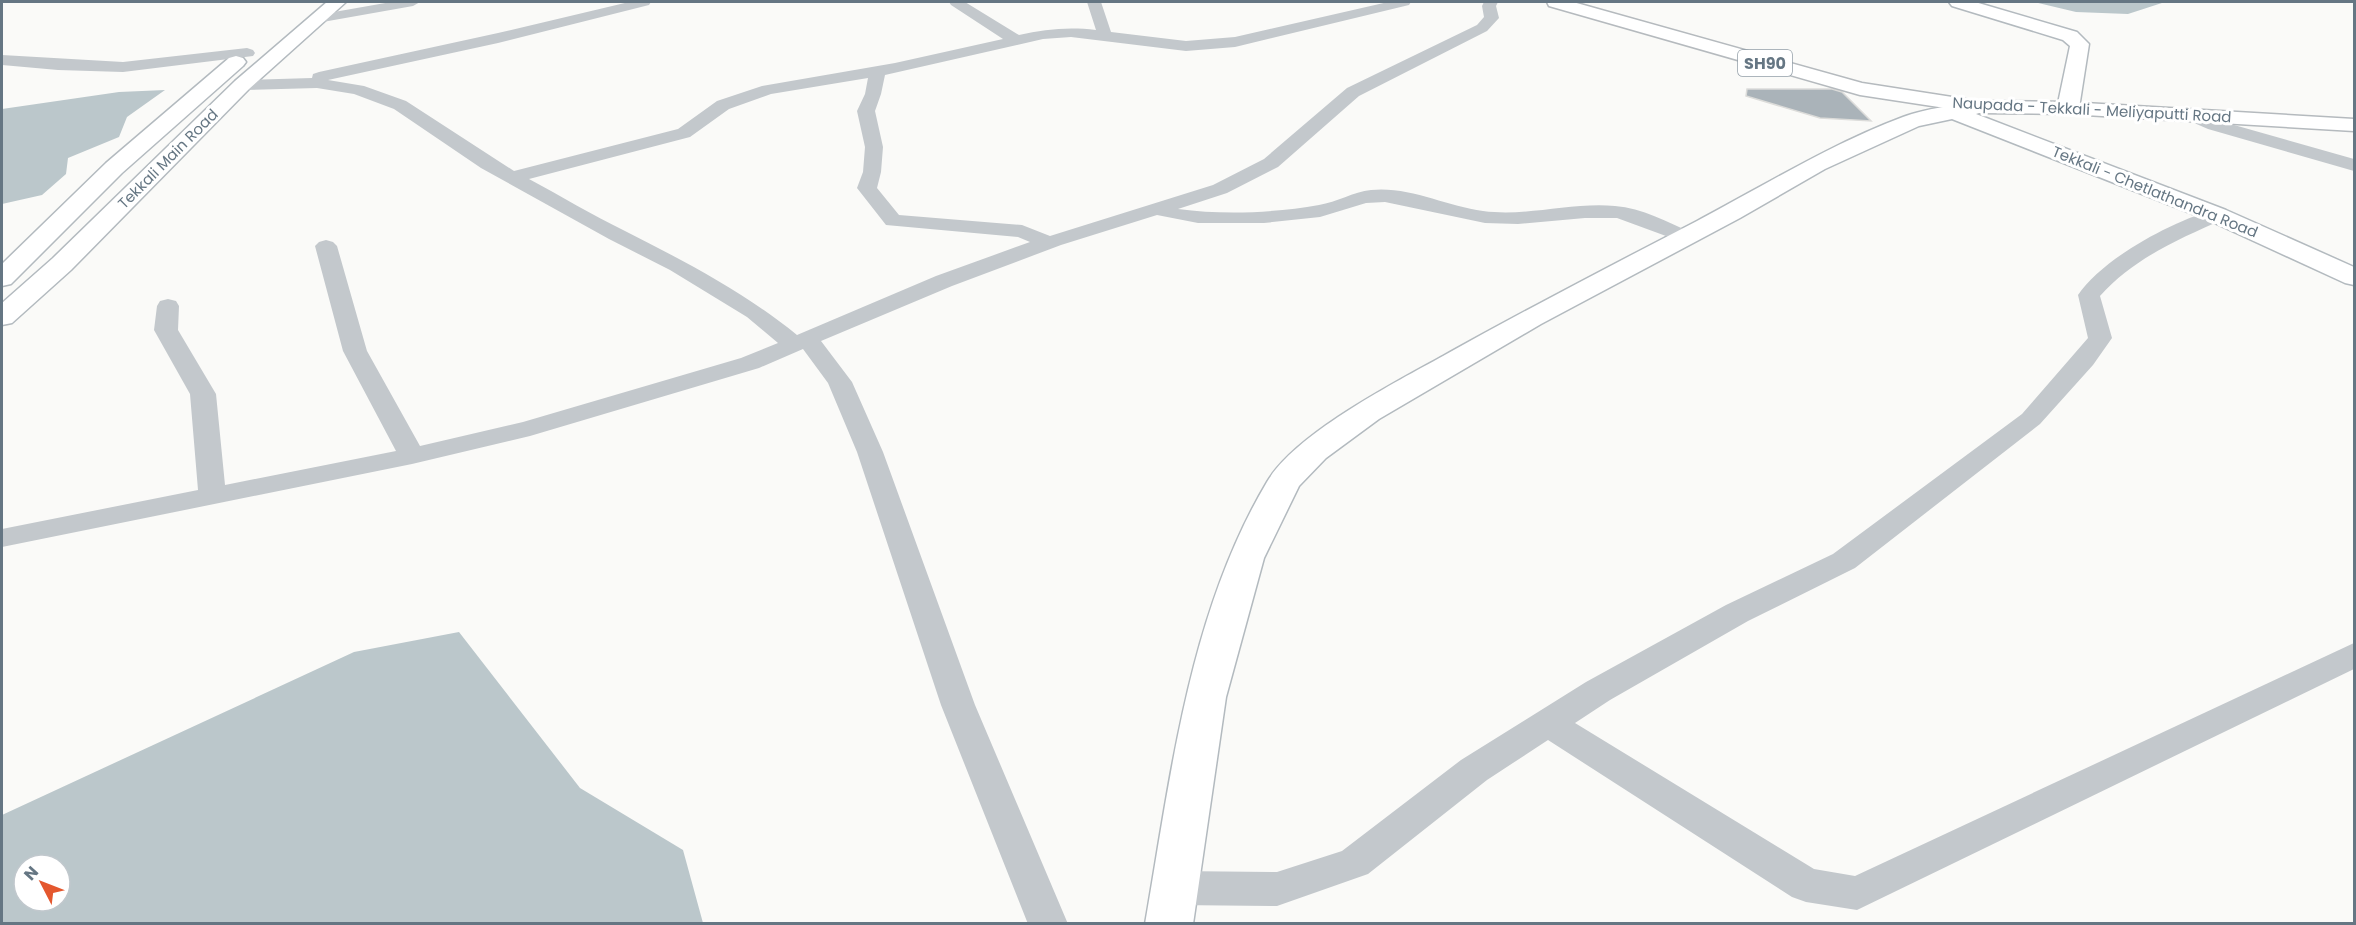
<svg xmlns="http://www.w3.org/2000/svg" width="2356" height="925" font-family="Poppins,sans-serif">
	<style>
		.water { fill: #bbc7cb; fill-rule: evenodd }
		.building { fill: #aab3b9; stroke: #dcdcda; stroke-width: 1.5 }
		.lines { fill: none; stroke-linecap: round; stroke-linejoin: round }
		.secondary-casing { stroke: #b3babf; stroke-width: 3 }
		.primary-casing { stroke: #b5babe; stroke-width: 3 }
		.minor { fill: #c3c8cc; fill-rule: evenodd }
		.secondary { fill: #fff; fill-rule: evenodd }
		.primary { fill: #fff; fill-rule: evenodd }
		.labels { text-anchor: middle; stroke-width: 6; stroke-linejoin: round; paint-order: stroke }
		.far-street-label { font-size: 15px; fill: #657683; stroke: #fff }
		.shield { fill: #fff; stroke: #939fa8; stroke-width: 1.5 }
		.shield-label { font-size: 16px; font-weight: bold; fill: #657683 }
	</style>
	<rect width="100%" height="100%" fill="#fafaf8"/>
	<!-- water -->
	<path class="water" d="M2034,2H2165L2128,14L2076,12Z
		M165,90L127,117L119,137L68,158L66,174L42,195L2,204V109L119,92Z
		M459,632L580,788L683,850L703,923H2V815L354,652ZM24,865H60V901H24Z"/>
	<!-- building -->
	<path class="building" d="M1747,89H1832L1842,92L1871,121L1820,118L1746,96Z"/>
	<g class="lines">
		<!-- secondary casing -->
		<g class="secondary-casing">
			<path id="secondary" d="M327,2H346L249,89L71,270L12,323L2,325V303L53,258L235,81Z
				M1949,2H1975L2077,32L2089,44L2079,108L2075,112L2068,114L2061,112L2057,108L2070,46L2063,40L1952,6Z
				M236,56L243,58L246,62L243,66L122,173L11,284L2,286V264L106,163L229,58Z
				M1978,101L1985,103L1988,107L1985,111L1976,114L2226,210L2354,267V285L2345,283L2208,220L1952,119L1919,126L1825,169L1740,218L1541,324L1379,419L1326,458L1299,486L1264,558L1226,697L1193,924H1145C1171,775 1189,613 1267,482C1295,434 1394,383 1443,356C1527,309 1612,265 1697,221C1765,185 1831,144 1903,117C1926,108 1954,106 1978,101Z"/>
		</g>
		<!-- primary casing -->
		<g class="primary-casing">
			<path id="primary" d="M1547,2H1573L1862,83L1978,101L2068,102L2354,119V131L2068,114L1978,113L1860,95L1549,6Z"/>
		</g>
		<!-- minor -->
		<path class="minor" d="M391,2H420L413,6L317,23L310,19L317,15Z
			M629,2H651L649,5L498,43L328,80L364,86L406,101L514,171L678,129L717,101L762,86L895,63L1003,39L951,5L949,2H965L1019,35C1045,29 1069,27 1096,30L1087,2H1101L1111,32L1186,41L1235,37L1388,2H1411L1409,5L1235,47L1186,51L1071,37L1043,39L885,75L881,94L875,111L883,147L881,172L877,188L899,215L1022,225L1050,236L1213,185L1264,159L1347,88L1477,25L1484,17L1482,6L1484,2H1498L1496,6L1499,18L1487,31L1359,96L1278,167L1227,193L1178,209C1223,215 1274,213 1319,205C1337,202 1353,192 1371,190C1409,186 1446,206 1483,211C1527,217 1571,202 1615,206C1642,208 1668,222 1692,233L1695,237L1692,241L1685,243L1617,218H1585L1518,224L1485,223L1385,202L1366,203L1320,217L1264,223H1198L1157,215L1061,245L952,286L821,341L852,382L883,452L975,705L1068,924H1028L941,705L857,452L828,383L803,349L759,368L530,436L412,464L2,547V529L198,490L190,394L154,330L157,306L160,301L168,299L176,301L179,306L178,330L216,394L225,485L396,451L343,351L315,246L319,242L326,240L333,242L337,246L367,351L420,446L523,422L741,358L778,343L747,317L670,270L609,239L481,168L394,109L354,94L317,88L242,90L234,85L242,80L312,78L313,74L319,72L498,33ZM868,78L865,94L857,111L865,147L863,172L857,188L886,225L1018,237L1030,242L936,276L797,335C744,292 686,262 625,231C592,215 561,196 529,179L690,137L729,109L771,94Z
			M247,48L253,50L255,53L253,56L123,72L58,70L2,65V55L123,62Z
			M2191,110L2220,121L2354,159V171L2208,129L2185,119L2182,115L2185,111Z
			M2217,209L2224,211L2227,215L2224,219C2179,239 2134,258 2100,296L2112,338L2093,365L2040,424L1855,568L1748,621L1610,700L1575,723L1814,869L1855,876L2354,643V669L1857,910L1806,902L1792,897L1548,740L1487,780L1368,874L1277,906L1175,905L1161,900L1156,888L1161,876L1175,871L1277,872L1342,851L1461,760L1586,682L1726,605L1833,554L2022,414L2088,338L2078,295C2103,258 2174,220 2217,209Z"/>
		<!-- secondary -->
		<use href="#secondary" class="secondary"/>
		<!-- primary -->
		<use href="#primary" class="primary"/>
	</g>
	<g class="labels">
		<!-- far-street labels -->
		<g class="far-street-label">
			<text transform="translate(2092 110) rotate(3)" y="5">Naupada - Tekkali - Meliyaputti Road</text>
			<text transform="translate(168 159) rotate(-45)" y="5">Tekkali Main Road</text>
			<text transform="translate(2155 192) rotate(22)" y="5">Tekkali - Chetlathandra Road</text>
		</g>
		<!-- shield labels -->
		<rect class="shield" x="1738" y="50" width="54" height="26" rx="4.5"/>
		<g class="shield-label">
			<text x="1765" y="69">SH90</text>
		</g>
	</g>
	<!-- border -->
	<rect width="2356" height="925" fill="none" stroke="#657683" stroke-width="6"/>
	<!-- north arrow -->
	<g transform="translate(42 883) rotate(312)"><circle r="28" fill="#ffffff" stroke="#c1c8cd" stroke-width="1.5"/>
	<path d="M0-4.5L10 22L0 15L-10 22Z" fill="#e4572e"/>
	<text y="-9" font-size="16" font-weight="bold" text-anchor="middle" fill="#657683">N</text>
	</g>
</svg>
